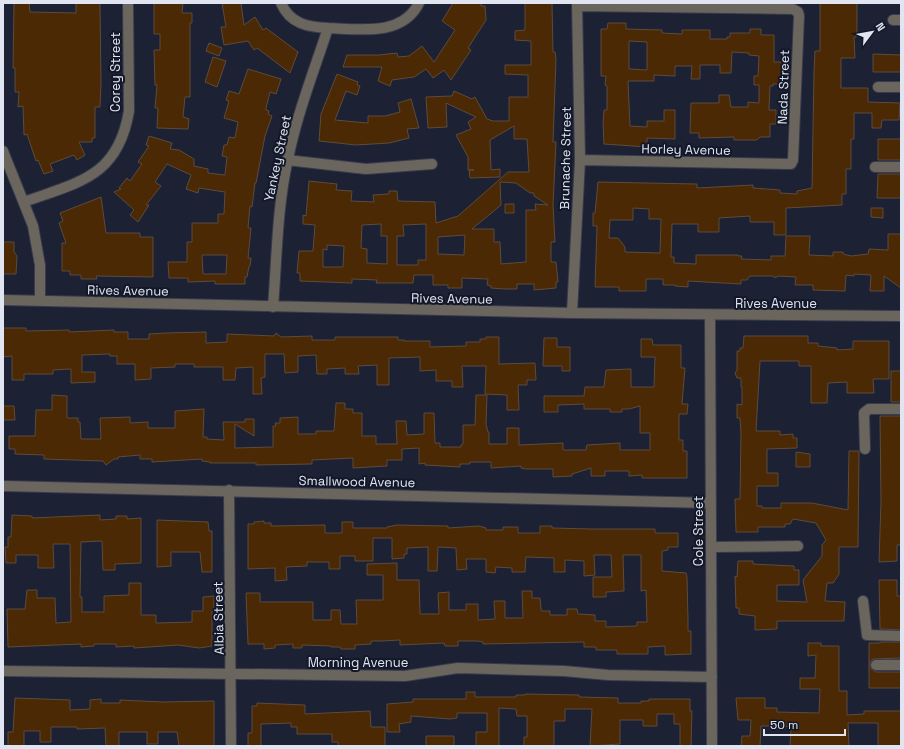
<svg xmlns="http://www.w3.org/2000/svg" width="904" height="749" font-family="'Space Grotesk',sans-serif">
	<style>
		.building { fill: #4b2904; stroke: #5d4b3c; fill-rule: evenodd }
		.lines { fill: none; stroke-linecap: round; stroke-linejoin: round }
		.minor-casing { stroke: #383c4e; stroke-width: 12 }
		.minor { stroke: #6b665d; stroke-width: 10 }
		.labels { text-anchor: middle; stroke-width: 4; stroke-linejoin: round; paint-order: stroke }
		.street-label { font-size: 13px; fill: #e1e5f1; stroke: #131829 }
	</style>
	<rect width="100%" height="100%" fill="#1c2133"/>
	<!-- building -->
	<path class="building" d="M14,3H29L30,12L76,13V3H100L101,83L100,107H95V138H92V142H79L85,155L77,160L74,155L50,164L53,171L44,174L38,160L36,161L27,134L24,135L23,106L18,107L19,92H15V68H13Z
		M154,3H183L182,13H192V23H190V97H185L183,117L189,119L188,129L157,128L158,108H155L157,85H155L154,50H160V34H154Z
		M222,3H241L244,25L255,17L263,30L266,28L298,52L290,73L257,48L254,50L248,41L224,45L221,27H226Z
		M453,3H481V6H485L486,20L468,48L471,50L451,80L444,70L433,78L426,69L414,77L392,80L390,86L378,81L382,67H343L347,55H379L397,53L398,57L409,56L422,46L434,62L455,30L442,21Z
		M525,3H552L553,52H555L556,59L553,142H556L553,205L555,242H551V262H556L558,282H556V288L534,290V284H517V289H504L491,288V286L487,285L488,279L462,278V288H448V285H433V275H414L413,283H376L377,280L352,279V283L300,281V273H297L299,251H313L315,225L303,224V215L306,216L309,181L337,184L336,190L352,191L351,201L374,202L373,195L389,194V191H397L398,201L435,202L436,223L458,216L508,172H529L527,139H514V126L490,140L491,170L500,169V177L470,178L469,170H474H468V157L456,135L471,129L468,122L476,117L446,103L447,127L428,128L426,97L452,96L454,91L472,99L475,97L487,119L493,121H509V97H528V75L505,74V65H531V41L515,40V31L525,30ZM500,182L516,183L530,193H534V196L548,205L535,204L536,210H526V262L501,264L500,242H494V229H472L501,205ZM381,224V236H387V264L367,263V249L361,248L362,225ZM426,224V260H418V265H397V236H404L403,225ZM465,235L464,255L438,254V237ZM327,245L344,246L343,267H323V249L327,250Z
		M820,3H857V30L856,37H854L855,58H841V88H868V102L900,103L899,120H882L881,128H872V113H854V139H851V169H846V194H842V205L786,208V235H774V222H750V216L719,218V232H698V224H672L671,257H674V263L696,264V255H738V256H742L741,259L771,260V256H785L786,236H810L809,255L833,256V252H843V254L851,256L868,254L869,249L888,250V234H901V288L884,276V291H870L871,275L854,274V276L846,275L845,291L813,290V285H795L796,277L778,276L775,278L773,276H750L747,280H741V284L688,281V287L675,286V285H663V279H646V291H619V287H595L597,226H593V213H595L598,182L697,184V188L753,185V188L780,190V193L797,194V191L812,188L814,72L815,51H820ZM633,208L649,209V219H661L660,253L625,252V247L618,238H609L610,220H633Z
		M608,23H626V29L662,30V33L682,34V30H710V39H727V37H730V33H750V29H761V35H774V62H789L788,84H773V86H770L769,110H776V124H770V137H760L757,140H734V137L699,138V133H690L691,103H719V95H729L731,107H748V102L759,103V85H754V76H758L759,56L749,55V53L732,52L731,73H720V65H700V79H691L692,66H675V76L654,75V81H628L630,126L647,127V121H664V110H675V139L647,138V147L604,144L603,123L604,110H607V86L605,85L606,76H601V29H607ZM629,41L647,42V70L629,69Z
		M209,43L222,48L219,56L206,51Z
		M873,54L901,55V72H873Z
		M213,57L226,61L217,87L205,82Z
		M248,69L281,79L276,94L270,92L266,108V110L269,111L268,114L272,116L265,136L256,183H255L252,207L250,206L248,228H251L248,258H251L250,266H249L247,277H245V284H215V281L188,282V278H169L168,262H187V242H192V223H218V214H224L225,192L199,188L198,193L186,189L191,175L167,164L155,182L161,186L146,205H149L138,222L130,215L134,210L114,192L121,189L119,188L127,178L130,181L142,164L138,162L149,146L146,145L149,136L172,143L170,149L179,150L194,159V166L208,169V173L225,175L227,157L222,156L224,145H227L229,137L235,138L238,122L224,118L229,101L226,100L229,91L239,94ZM202,255H227L226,274H203Z
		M337,74L358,82L357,85L360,86L357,95L346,91L335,120L368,123V116H385L400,112L398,103L411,99L419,128L407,129L409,138L389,143L356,145L319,141L321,114Z
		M878,139H901V160H878Z
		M878,174H901V198H877Z
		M101,197L106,233H140V237H153V277L96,276L97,279H81V275H70V271H62V243H66L59,223L63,221L60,213Z
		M505,204H514V213H505Z
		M871,208H883V218L871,217Z
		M3,242H14V252L17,256L16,274H3Z
		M3,328H26V331L69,330V332L114,330V332H128V339H149V334L166,333L206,332V343L227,342V334L274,336L276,333L281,337L312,336V340H335V337H398V340H404V341H430V347L466,346V342H480V339H486V337H499V364L535,363L536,380H527V385H518L519,410H507V395L485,394L486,366H462L463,387H452V381H436V370L420,371V357L389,358V385H377V365L358,366L359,374H345V368L327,369V374H317L316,355L298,356V372L285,373L284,354H265V377L261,378L262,394H253V367L236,368L235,380H223V367H194V364H175V367L151,368V379L135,380V364H117V356H110V354L82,355V372H95V382L71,383V369L53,370V374H24V380H12V356L3,357Z
		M744,336H808V343H818V346L837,348V350L853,349V341H889V379H873L874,393H847V382L828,383L827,403H811V366H799V361H760L756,431H780V435L793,434V438H797V448L767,449V473H778V486H757V506H762V508H781V503H812L848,510L849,451H859L858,547H839V574L833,583H827L825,601L845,602L844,621H777V629L755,630V616L739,614V608H736L735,576L737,577L738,561H753V564L794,566V570H799V585H777V601L807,602L803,580L822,556V545L826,540L816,523L793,519L790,524H785V527H758V532H736L735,499H740L741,433L740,418H737V404L742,405V387H741V378H737L735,373L737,370V351H740V348H743Z
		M544,338H557V347H570V371H562V366H543Z
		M641,339H652L653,345H681V368H685L682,404H688L687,414H679V440H683V451H687V478H642V475L629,476V471H605V476H591V468L572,474V476L553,477V469H526L521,468V466L491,468V462H470V464H460V467L425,465V463L419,464V448L402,449V460H387V466L353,468V458L312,460V464L256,465V463H210V462L202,461V459L152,462V459H140V455L118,457V459H114L106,465L103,461L44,459V455L15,454V449H9V436H35L36,410H52V395L67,396V418H78V422H80L81,439H101L100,418L130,417V423L148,422V428H175V411L204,409L203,437H207V439L224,440L223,422H245V419H254V436L235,424V448L273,447V426H276L275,423H280V418L298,417V434H316V431H334L336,403H345V409H353V413H362V436H376V444H397L396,421H406L407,435L424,434V413H434L435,443H440V447H461V445L463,444V425H475L476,395H487L486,424L488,432H489V444H507V428H519V445L563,443V450H586L587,445L620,443V450H650V433H640V406L629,409H622V412H610V409H584V404L558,405V412H544V396H584L585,387H604L606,370L631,369V387H654L655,357H641Z
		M891,371H901V402H891Z
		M3,406H14L15,420H3Z
		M880,416H901V545H897V561L879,562L881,501Z
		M796,452L810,454V467H796Z
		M12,515L32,516V518L100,515V520L116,519V516H127V519L141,518V563L115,564V570H103L102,541L81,542L80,597H82V612H104V596L129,595V583H141V615H156V623L192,622V611H203V597L214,596V611H212V646L199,648L178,645L134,648V646L116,647V644H94V646L81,647V644L8,647L7,609H25L27,590H37V598H55L56,623L71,622L70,544H53L54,568H38V555H16V563H6L5,547H8V537H11Z
		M157,520L208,522L209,531H212V572H202L200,552H171V566L157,567Z
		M264,521V523H271V526L325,525V533H342V522H353V528H387V527L397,525L448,526V528L479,526L486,528V530H503V527H518V533H540V526H552V528L592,529H655V533H678V547H668V550L662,551V571L686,573L687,577L688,620V631H691V654L665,655V646L648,647V654H617V650H596V647H584V642L483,644V642L477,641H458V646H445L444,643L400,645V640L382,641H371V644L355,645V649H341L340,647H331V646L302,645V648H293V644L275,645V648L264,649V644H248L246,593H260V602H313V620H331V610H340L341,624H357L356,600H383V575H367V564L397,563V580H419L420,614H439L438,593L449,592V610H466V604H478V620L495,619L494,601H505V618H523L522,591H532V598H540L541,609L542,611H550V615H567V609H577L578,614L595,615V621H606V627L637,626V622H647L646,590L641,591V555H623L624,591L606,592V597H593V577H612L611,555H594L595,575L584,576V561L565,560V572H554V558L526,557L525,572H512V568L496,567L495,573L486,572V559H466L467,569L457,570L456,548L438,547L437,571H428V547L407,548V554H404V558L392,559V538H373V561H355V556H340V569H329V562H307V566L286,567L287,580L275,581V568L248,569V524H254V522Z
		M879,580H897V596H901V630L880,629Z
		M880,642H901V658L873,659L870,662V668L876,672H901V688H869V643H880Z
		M808,643H821V646H839V691H847V715L864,714V711H901V746H878V723H848L849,746H790L791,727L782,726H761L760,746H741L742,736H750L751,720H738L736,698H765V708H777V712L819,713L820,689H800V678H815L816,655L808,656Z
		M466,692H475V697H516V695H525V694L579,695V697L618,698V703H641V701H649V699H690V711H692L691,746H680V724H674V714H657V726H643V720H620V744L590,746L592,709H565V721H554V746H524V737H527V716H517L516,709L499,708V746H476V732H487V713H457V718L450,719L411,716V722L399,724L400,732H387V704L413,702V699H466Z
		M15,698L70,700V710L90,709V700L101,699V703H120V700L163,702L214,701V746H179L177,732H158V744H147V732H119V746H106L105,728L77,729V727H51V742H40V731H24V746H8V732H13Z
		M257,703L305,705V714L370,711L371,727H385V746H338V742H332V734H297V727H291V723L261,724V746H248V733H252V706H257Z
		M426,736H454V746H426Z"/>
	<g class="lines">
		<!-- minor casing -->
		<g class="minor-casing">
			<path id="minor" d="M577,6L793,9L798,12L799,16L793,160L791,164L580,160
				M893,20H901
				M328,28C359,29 402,37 419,3
				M878,87H901
				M3,151L33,226L40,265V301
				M287,160L366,169L432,164
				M875,167H901
				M24,202C79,182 118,177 129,111L128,3
				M3,300L572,313L901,316
				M273,307C277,257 277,207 288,159C297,114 314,71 328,28C308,27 290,24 281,3
				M572,313L580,160L577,3
				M710,315L712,746
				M865,449L864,413L869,409H901
				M3,486L711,503
				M229,490L231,746
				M711,547L798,546
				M863,601L867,635L901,636
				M876,665H901
				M3,671L405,676L458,668L564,671L608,675L712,677"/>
		</g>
		<!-- minor -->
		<use href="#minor" class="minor"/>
	</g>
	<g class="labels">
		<!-- street labels -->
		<g class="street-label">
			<text transform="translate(115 72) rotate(-90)" y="5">Corey Street</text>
			<text transform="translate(783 87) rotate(-88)" y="5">Nada Street</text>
			<text transform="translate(686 149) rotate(1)" y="5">Horley Avenue</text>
			<text transform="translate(277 158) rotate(-78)" y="5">Yankey Street</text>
			<text transform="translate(565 158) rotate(-89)" y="5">Brunache Street</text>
			<text transform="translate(128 290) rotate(1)" y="5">Rives Avenue</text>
			<text transform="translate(452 298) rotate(1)" y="5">Rives Avenue</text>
			<text x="776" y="308">Rives Avenue</text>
			<text transform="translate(357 481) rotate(1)" y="5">Smallwood Avenue</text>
			<text transform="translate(698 531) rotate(-90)" y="5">Cole Street</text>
			<text transform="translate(218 618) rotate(-91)" y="5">Albia Street</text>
			<text x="358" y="667">Morning Avenue</text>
		</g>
	</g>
	<!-- border -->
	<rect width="904" height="749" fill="none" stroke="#e1e5f1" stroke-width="8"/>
	<!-- north arrow -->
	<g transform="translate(872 32) rotate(58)" stroke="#131829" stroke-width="3" paint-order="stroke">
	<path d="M0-3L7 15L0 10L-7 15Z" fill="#e1e5f1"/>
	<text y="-6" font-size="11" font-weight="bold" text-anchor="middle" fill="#e1e5f1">N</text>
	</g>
	<!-- scale -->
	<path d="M764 729v6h81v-6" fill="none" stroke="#e1e5f1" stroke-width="2"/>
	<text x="770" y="729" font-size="12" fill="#e1e5f1" stroke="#131829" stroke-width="3" paint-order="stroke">50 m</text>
</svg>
